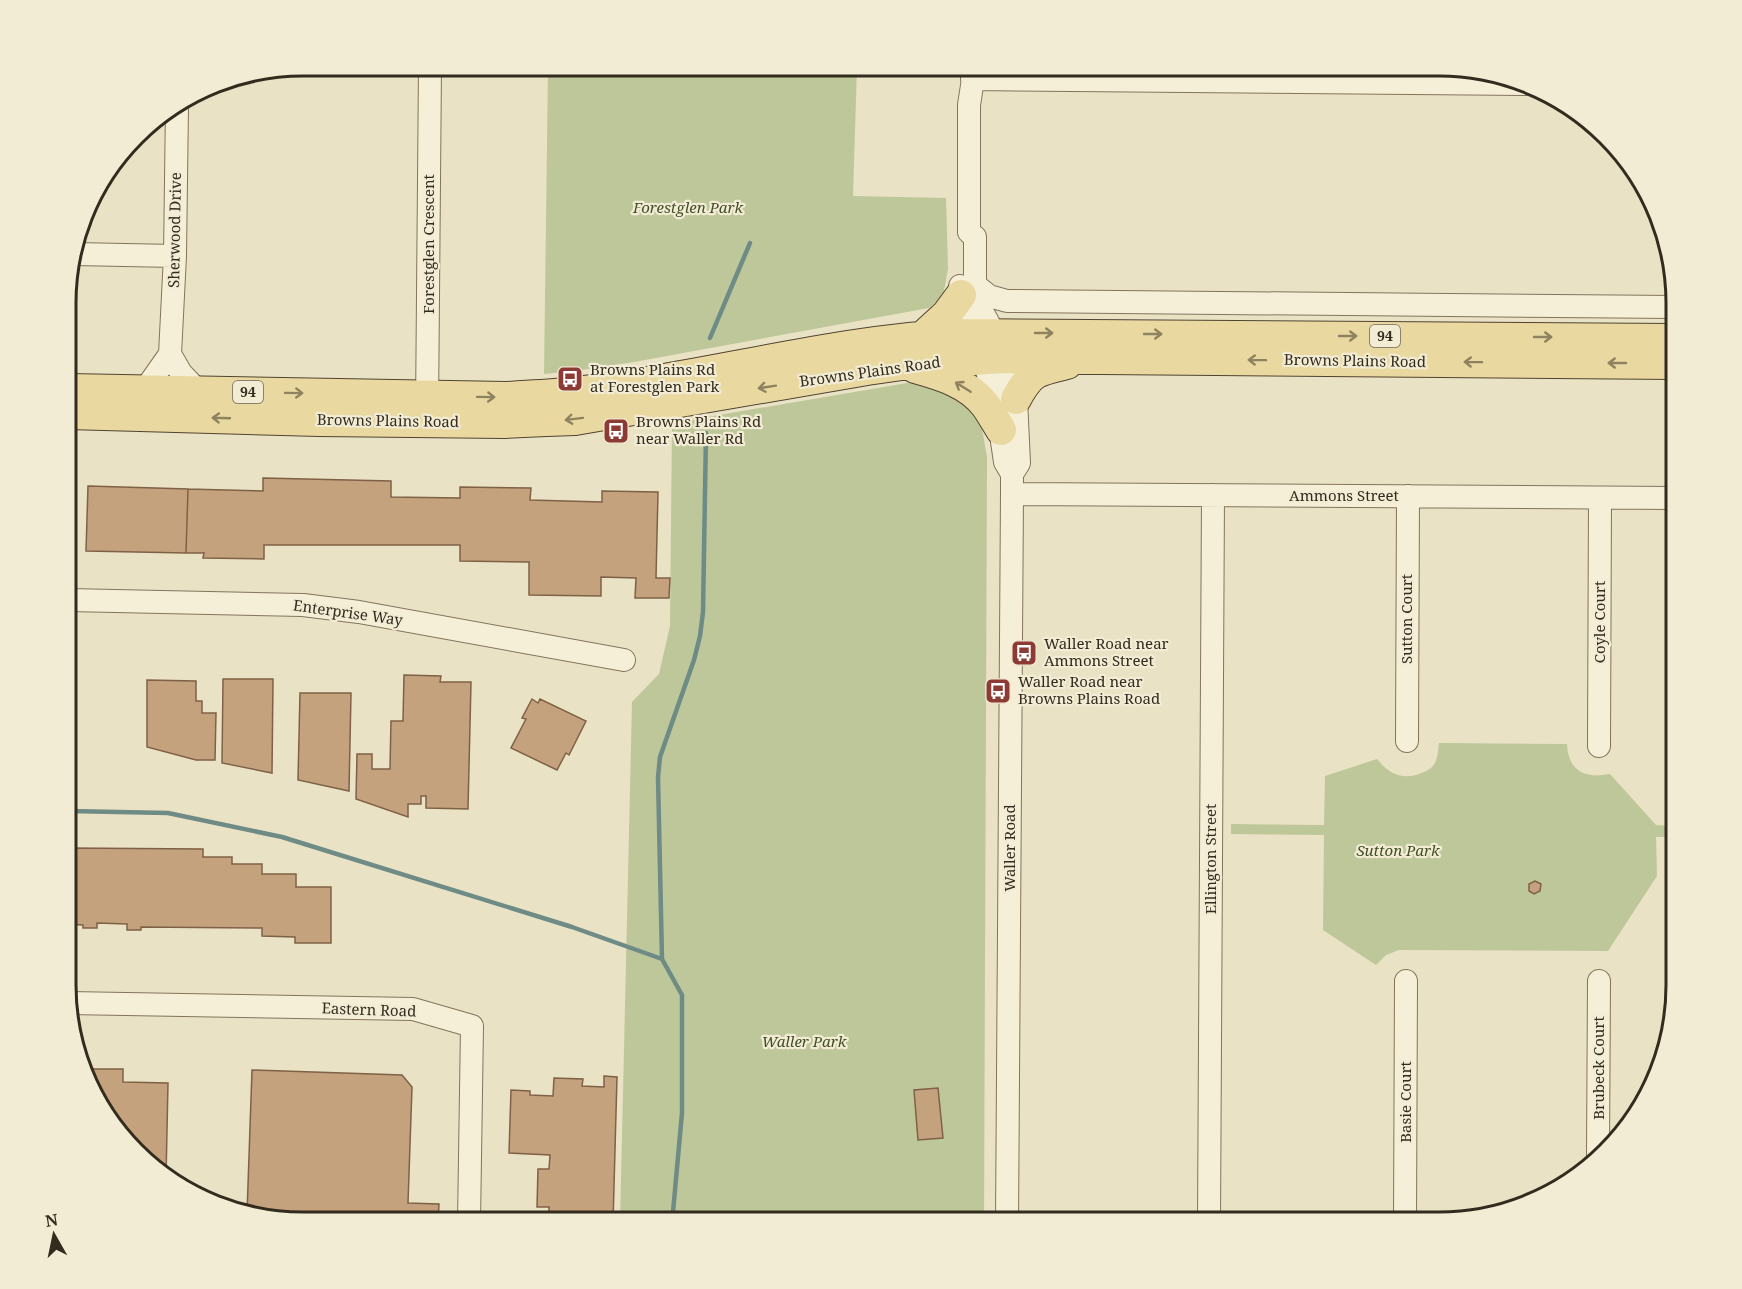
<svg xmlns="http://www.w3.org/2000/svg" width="1742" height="1289" font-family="'Noto Serif',serif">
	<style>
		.green { fill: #bdc79a }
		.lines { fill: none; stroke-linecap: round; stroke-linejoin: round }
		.stream { stroke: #6e8b86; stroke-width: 4.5 }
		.building { fill: #c4a27e; stroke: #7f6145; stroke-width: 1.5 }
		.minor-casing { stroke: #83745d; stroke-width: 24 }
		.major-casing { stroke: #514331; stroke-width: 32 }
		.minor { stroke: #f5efd7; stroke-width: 22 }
		.major { stroke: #e9d9a0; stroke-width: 30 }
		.oneway { stroke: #8e8260 }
		.labels { text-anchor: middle; stroke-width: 4.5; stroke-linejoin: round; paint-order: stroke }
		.shield { fill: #f2ecd4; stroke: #6d6555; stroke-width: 1.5 }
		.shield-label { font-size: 14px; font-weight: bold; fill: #342b1f }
		.park-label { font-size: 15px; font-style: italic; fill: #414f28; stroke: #f2ecd4 }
		.street-label { font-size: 15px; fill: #342b1f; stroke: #f2ecd4 }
		.poi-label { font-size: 15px; fill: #342b1f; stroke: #f2ecd4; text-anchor: start }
		.rim { fill: none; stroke: #342b1f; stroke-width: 3 }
	</style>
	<rect width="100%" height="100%" fill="#eae2c5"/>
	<!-- green -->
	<path class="green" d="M548,66H857L853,196L946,198L948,269L943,296L929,308L634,362L575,371L544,374Z
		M907,383L944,385L976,413L982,428L987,457L984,1223H620L632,702L659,674L670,626L672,423Z
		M1439,743L1567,744C1568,771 1585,779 1610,774L1656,825L1676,826V837H1656L1657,876L1608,951L1399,950L1386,955L1376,965L1323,930L1324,835L1231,834V824L1324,825L1325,776L1377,759C1388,773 1401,780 1419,774C1424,772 1429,770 1432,767C1438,761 1438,751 1439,743Z"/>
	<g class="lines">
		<!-- stream -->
		<path class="stream" d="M710,338L750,243
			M68,811L168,813L282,837L572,927L662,959L682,995V1113L672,1223
			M662,959L658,777L660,757L694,660L700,636L703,612L706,433"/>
	</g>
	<!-- building -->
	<path class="building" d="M263,478L391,481V497L460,498V487L531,488L530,500L602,502V491L658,492L656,578H670L669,598H635L636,578L601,577V596L529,595V562L460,561V545H264V559L203,558L204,553H186L188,489L263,491Z
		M88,486L188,489L186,553L86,551Z
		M404,675L441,676L440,682H471L468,809L426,808V796H421V804H408V817L356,799L357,754H372V769H390L391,721H403Z
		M223,679H273L272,773L222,763Z
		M147,680L196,681V701H202V713H216L215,760H196L147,747Z
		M300,693H351L349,791L298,780Z
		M532,699L538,703L540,699L586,721L569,755L566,753L557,770L511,748L526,719L522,718Z
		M68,848L203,849V857H232V864H262V874H296V887H331V943H295V937L262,936V928L141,927V930H127V924L97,923V928H83V925L68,924Z
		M1535,881L1541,884L1540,891L1534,894L1529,891V884Z
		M86,1069H123V1082L168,1083L166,1178L159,1174L98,1104Z
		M252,1070L402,1075L412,1087L408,1203L439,1204L438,1223H288L247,1214Z
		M604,1076L617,1077L613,1223H549V1207H537L538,1169H549L550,1155L509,1153L511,1090L530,1091V1095L553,1096L554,1078L583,1079L582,1086L604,1087Z
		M938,1088L943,1138L918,1140L914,1090Z"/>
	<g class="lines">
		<!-- minor casing -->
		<g class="minor-casing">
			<path id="minor" d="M975,66L969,105V232L975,237V285L982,311L994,333L1016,399L1019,463L1012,474V494L1007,1223
				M972,79L1525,84
				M74,254L175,256
				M975,285L989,296L1007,301L1676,307
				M960,286L963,312L983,358L996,401L1005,462L1012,474
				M170,354L181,373L199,392
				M144,391L170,354L175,256L177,106
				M427,411L430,66
				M1012,494L1676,498
				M68,600L303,605L359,612L624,660
				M1407,741L1408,496
				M1599,746L1600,498
				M68,1003L413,1009L472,1026L469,1223
				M1598,1154L1599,981
				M1209,1223L1213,495
				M1405,1223L1406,981"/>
		</g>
		<!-- major casing -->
		<g class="major-casing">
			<path id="major" d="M923,336L947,314L961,295
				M915,368C940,375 969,383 986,406C991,413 996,422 1001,430
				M68,389L506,397C526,396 546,395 565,393C697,380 825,341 958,334L1676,339
				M1016,399C1031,371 1037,371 1067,364
				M68,414L319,421L505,423L546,421L575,420L867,370L902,365L1002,358L1676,364"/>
		</g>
		<!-- minor -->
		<use href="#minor" class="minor"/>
		<!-- major -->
		<use href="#major" class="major"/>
	</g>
	<!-- one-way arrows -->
	<defs><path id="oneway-shaft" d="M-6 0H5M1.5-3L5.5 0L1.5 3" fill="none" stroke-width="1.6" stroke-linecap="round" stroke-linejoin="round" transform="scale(1.5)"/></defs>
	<g class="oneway">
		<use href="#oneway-shaft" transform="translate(1044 333)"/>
		<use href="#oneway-shaft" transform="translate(1153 334)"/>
		<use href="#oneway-shaft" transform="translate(1348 336)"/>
		<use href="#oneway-shaft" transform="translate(1543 337)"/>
		<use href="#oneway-shaft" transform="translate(1257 360) rotate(-179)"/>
		<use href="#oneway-shaft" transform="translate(1473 362) rotate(-179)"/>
		<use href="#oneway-shaft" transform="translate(1617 363) rotate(-180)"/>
		<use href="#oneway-shaft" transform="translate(767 387) rotate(171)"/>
		<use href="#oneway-shaft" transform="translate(963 387) rotate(-148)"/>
		<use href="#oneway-shaft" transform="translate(294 393) rotate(1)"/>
		<use href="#oneway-shaft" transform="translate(486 397) rotate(1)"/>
		<use href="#oneway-shaft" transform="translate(221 418) rotate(-178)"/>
		<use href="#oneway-shaft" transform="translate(574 419) rotate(173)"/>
	</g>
	<!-- icons -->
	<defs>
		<g id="bus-square" transform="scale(1.35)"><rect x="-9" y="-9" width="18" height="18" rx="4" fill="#8c3a33" stroke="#f2ecd4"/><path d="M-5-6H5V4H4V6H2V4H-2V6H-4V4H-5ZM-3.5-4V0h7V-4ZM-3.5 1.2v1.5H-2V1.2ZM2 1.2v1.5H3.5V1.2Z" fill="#fff"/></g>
	</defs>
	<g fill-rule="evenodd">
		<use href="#bus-square" x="570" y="379"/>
		<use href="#bus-square" x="616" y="431"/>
		<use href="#bus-square" x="1024" y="653"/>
		<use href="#bus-square" x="998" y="691"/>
	</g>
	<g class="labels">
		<!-- shield labels -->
		<g class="shield">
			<rect x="1370" y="325" width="30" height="22" rx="4.5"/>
			<rect x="233" y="381" width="30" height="22" rx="4.5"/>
		</g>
		<g class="shield-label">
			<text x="1385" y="341">94</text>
			<text x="248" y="397">94</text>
		</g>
		<!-- park labels -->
		<g class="park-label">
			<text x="688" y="213">Forestglen Park</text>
			<text x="1398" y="856">Sutton Park</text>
			<text x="804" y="1047">Waller Park</text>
		</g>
		<!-- street labels -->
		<g class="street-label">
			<text transform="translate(175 230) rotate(-89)" y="5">Sherwood Drive</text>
			<text transform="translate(429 244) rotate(-90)" y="5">Forestglen Crescent</text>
			<text transform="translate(1355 361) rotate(1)" y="5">Browns Plains Road</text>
			<text transform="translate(870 372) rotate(-8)" y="5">Browns Plains Road</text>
			<text transform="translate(388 421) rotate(1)" y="5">Browns Plains Road</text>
			<text x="1344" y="501">Ammons Street</text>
			<text transform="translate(348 613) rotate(8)" y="5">Enterprise Way</text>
			<text transform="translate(1407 619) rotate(-90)" y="5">Sutton Court</text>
			<text transform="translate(1600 622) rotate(-90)" y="5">Coyle Court</text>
			<text transform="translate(1010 848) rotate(-90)" y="5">Waller Road</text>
			<text transform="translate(1211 859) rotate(-90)" y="5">Ellington Street</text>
			<text transform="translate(369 1010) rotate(2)" y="5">Eastern Road</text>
			<text transform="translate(1599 1068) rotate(-90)" y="5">Brubeck Court</text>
			<text transform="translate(1406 1102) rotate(-90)" y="5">Basie Court</text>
		</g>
		<!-- poi labels -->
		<g class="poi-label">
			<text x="590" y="375">Browns Plains Rd<tspan x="590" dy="17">at Forestglen Park</tspan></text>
			<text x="636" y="427">Browns Plains Rd<tspan x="636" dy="17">near Waller Rd</tspan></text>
			<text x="1044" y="649">Waller Road near<tspan x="1044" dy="17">Ammons Street</tspan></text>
			<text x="1018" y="687">Waller Road near<tspan x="1018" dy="17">Browns Plains Road</tspan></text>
		</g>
	</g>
	<!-- crop -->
	<path d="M0 0H1742V1289H0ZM303 76H1439A227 227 0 0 1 1666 303V985A227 227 0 0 1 1439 1212H303A227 227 0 0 1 76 985V303A227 227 0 0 1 303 76Z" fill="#f2ecd4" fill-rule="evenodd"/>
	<path class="rim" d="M303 76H1439A227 227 0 0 1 1666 303V985A227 227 0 0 1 1439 1212H303A227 227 0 0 1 76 985V303A227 227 0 0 1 303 76Z"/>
	<!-- north arrow -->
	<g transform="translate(54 1235) rotate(351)" stroke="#f2ecd4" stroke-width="4.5" paint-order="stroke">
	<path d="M0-4.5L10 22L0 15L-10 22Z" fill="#342b1f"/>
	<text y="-9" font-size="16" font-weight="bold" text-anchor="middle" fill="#342b1f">N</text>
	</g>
</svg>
